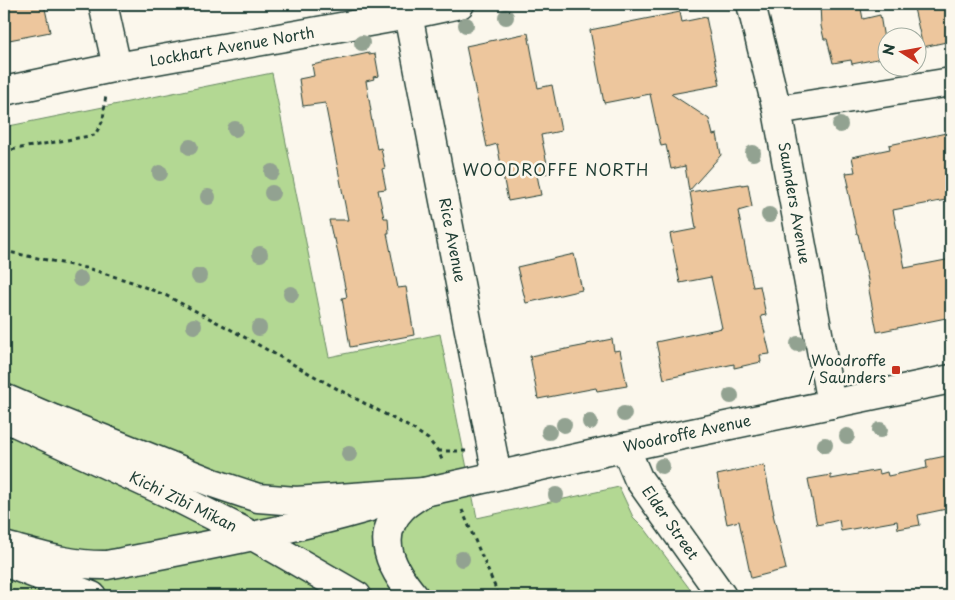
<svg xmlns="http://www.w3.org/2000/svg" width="955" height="600" font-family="'Playpen Sans',sans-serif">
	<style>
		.green { fill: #b3d893; stroke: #698a64 }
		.building { fill: #edc69d; stroke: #1f3d34 }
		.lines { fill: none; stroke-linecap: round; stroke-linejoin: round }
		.minor-casing { stroke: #1f3d34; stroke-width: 31 }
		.secondary-casing { stroke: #1f3d34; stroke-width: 31 }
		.trunk-casing { stroke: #1f3d34; stroke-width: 31 }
		.path { stroke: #1f3d34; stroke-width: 3; stroke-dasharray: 4 4; stroke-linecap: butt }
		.minor { stroke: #fbf7ec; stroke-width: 28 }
		.secondary { stroke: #fbf7ec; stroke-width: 28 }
		.trunk { stroke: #fbf7ec; stroke-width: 28 }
		.tree { fill: #92a291 }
		.poi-dot { fill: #c8321e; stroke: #fbf7ec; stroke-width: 2 }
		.labels { text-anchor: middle; stroke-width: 5; stroke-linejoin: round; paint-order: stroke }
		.street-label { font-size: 15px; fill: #1f3d34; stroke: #fbf7ec }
		.poi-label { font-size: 15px; fill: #1f3d34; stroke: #fbf7ec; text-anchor: end }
		.neighbourhood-label { font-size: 16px; letter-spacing: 1px; fill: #1f3d34; stroke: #fbf7ec }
	</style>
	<rect width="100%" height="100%" fill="#fbf7ec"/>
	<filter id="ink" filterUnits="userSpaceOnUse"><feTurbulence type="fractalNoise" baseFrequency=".02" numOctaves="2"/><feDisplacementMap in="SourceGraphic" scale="10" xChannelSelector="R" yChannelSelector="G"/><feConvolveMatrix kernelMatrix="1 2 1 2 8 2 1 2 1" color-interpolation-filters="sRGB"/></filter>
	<g filter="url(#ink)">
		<!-- green -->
		<path class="green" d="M272,73L329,357L440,334L477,518L619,487L633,517L645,529L695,596H4V127Z"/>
		<!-- building -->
		<path class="building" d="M22,4H44L50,32L4,41V7Z
			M820,4H860L863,19L880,15L887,57L852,64L851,60L833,63L827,39H824L821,26Z
			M913,4H951V41L923,47Z
			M680,12L682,22L706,17L720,85L671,94L709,119L713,135L717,134L721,155L689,191L685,166L671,169L666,145L661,146L650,94L604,103L590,30Z
			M528,33L538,88L552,85L561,131L541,135L549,173L537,175L541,195L508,201L497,144L487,147L466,46Z
			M369,53V55L375,54L379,76L373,77L374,79L366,81L371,111H370L377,149L381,148L385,168L382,169L386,189L378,190L384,218H388L389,233H387L398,288L406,287L414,335L350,347L342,298L347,297L335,239H333L329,220H348L325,103L303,106L299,79L314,76L312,65Z
			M951,132V199L893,210L905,268L951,259V317L877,332L868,285H869L858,234H857L847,186H849L846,173L855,172L852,157L890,149L889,145Z
			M742,184V185L748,184L752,207L738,211L753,287L760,286L766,315L761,316L770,354L760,355L761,362L734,368V364L664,379L656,342L722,328L711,277L680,283L670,234L696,229L690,192Z
			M574,254L582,290L526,303L517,267Z
			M612,339L614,351L620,350L627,386L597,391L596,388L538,399L530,356L587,345V344Z
			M951,455V508L918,515L920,525L898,529L897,521L841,531L839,520L817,525L808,479L831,475V479L879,470L880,474L887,472L888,476L927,468L926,460Z
			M764,465L774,514H773L786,569L751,578L739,521L727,524L717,475Z"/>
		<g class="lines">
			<!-- minor casing -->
			<g class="minor-casing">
				<path id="minor" d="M103,4L117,67
					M406,4L497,475
					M751,4L777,110L831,404
					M4,91L117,67L408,15L460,4
					M777,110L951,82
					M625,447L638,478L722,596"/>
			</g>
			<!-- secondary casing -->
			<g class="secondary-casing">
				<path id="secondary" d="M424,492L649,442L951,379"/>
			</g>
			<!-- trunk casing -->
			<g class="trunk-casing">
				<path id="trunk" d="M4,398L53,419L213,483L258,498L296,501L424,492
					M10,420L174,496L253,536L357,596
					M4,546C38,555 71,566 107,565C195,548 283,532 370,507
					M4,562L92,596
					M414,596C393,571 373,537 402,508C408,502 417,497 424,492"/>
			</g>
			<!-- path -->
			<path class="path" d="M4,151L95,135L103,120L106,94
				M4,251L90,269L132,282L167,296L228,328L332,386L413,429L428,439L438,451L443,462
				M438,451H466
				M462,510L499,596
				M4,593L12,596"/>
			<!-- minor -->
			<use href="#minor" class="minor"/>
			<!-- secondary -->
			<use href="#secondary" class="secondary"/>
			<!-- trunk -->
			<use href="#trunk" class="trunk"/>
		</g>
		<!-- trees -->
		<g class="tree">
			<circle cx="506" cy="17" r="8"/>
			<circle cx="466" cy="25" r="8"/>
			<circle cx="362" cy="43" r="8"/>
			<circle cx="840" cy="125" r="8"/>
			<circle cx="235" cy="129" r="8"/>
			<circle cx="190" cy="147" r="8"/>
			<circle cx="753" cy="153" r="8"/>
			<circle cx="272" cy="172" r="8"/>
			<circle cx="160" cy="173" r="8"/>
			<circle cx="272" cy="193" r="8"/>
			<circle cx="208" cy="197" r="8"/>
			<circle cx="769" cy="215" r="8"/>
			<circle cx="260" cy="254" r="8"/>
			<circle cx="199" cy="276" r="8"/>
			<circle cx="80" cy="279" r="8"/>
			<circle cx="291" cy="294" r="8"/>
			<circle cx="194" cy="326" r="8"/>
			<circle cx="259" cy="328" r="8"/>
			<circle cx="798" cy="344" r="8"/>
			<circle cx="731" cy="396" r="8"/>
			<circle cx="624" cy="414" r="8"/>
			<circle cx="590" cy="422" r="8"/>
			<circle cx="564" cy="425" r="8"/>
			<circle cx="880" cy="430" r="8"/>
			<circle cx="549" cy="432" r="8"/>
			<circle cx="847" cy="436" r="8"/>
			<circle cx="825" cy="445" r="8"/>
			<circle cx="349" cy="454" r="8"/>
			<circle cx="662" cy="466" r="8"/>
			<circle cx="556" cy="495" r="8"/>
			<circle cx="462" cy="559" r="8"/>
		</g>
	</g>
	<!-- markers -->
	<rect class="poi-dot" x="891" y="365" width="10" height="10" rx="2.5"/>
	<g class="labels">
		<!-- street labels -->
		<g class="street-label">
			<text transform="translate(232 47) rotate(-10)" y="5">Lockhart Avenue North</text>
			<text transform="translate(794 203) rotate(80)" y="5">Saunders Avenue</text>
			<text transform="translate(452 240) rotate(79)" y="5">Rice Avenue</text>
			<text transform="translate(687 434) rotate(-12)" y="5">Woodroffe Avenue</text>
			<text transform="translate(183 502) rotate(26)" y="5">Kichi Zībī Mīkan</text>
			<text transform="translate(670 523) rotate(55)" y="5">Elder Street</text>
		</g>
		<!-- poi labels -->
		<g class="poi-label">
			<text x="886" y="366">Woodroffe<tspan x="886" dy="17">/ Saunders</tspan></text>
		</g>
		<!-- neighbourhood labels -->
		<g class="neighbourhood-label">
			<text x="556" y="176">WOODROFFE NORTH</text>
		</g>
	</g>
	<!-- margin -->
	<rect width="955" height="600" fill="none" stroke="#fbf7ec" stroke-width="20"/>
	<rect x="10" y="10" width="935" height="580" fill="none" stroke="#1f3d34" stroke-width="2" filter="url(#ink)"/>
	<!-- north arrow -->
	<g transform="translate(902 52) rotate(281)"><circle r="24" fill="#fbf7ec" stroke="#a3ada2"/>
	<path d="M0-4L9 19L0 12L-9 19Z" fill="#c8321e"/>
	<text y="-8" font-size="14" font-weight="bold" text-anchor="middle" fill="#1f3d34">N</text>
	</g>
</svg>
